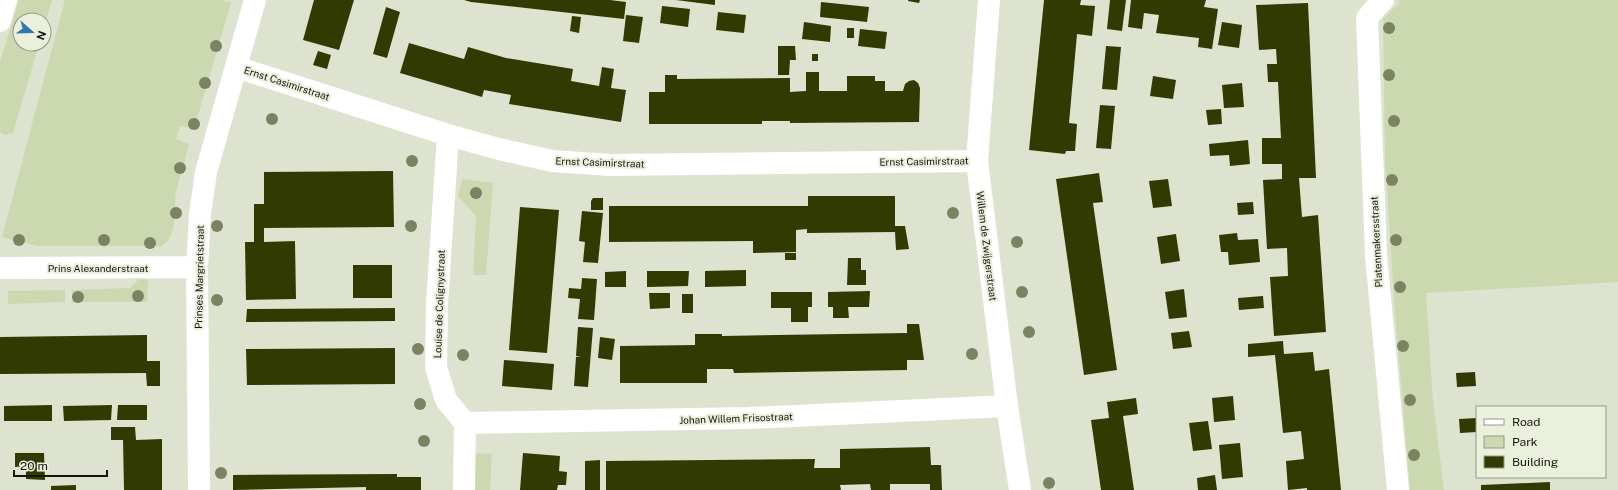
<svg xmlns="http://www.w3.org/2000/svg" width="1618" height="490" font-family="'Public Sans',sans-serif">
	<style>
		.green { fill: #ccd8b0 }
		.building { fill: #303a01 }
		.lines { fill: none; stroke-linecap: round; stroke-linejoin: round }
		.minor { stroke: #fff; stroke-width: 22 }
		.tree { fill: #7c8363 }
		.labels { text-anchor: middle; stroke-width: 4; stroke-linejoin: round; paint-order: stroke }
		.street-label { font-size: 10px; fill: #14150f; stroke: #eaf0dc }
	</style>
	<rect width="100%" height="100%" fill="#dde3cf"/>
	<!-- green -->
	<path class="green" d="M19,0H52L44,27V20H20V44H39L13,133L5,135L0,132V62Z
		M65,0H221L231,3L194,129L180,126L176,139L189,144C185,160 180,176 176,192C173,209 179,237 161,246H37L2,237Z
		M1399,0H1618V282L1426,293L1433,401L1444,490H1410L1395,314L1385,160L1383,19L1399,3Z
		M463,179L493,183L486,275H473L476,216L458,196L459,190Z
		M139,279L148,280L147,302H72V290L130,288Z
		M65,290V302L8,304V291Z
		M474,453L492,454L490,490H473Z"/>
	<!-- building -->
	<path class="building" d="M314,0H354L339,50L303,40Z
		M464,0H610L626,2L624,19L471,2Z
		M676,0H715V5Z
		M908,0H920L919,3L908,1Z
		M1044,0H1081L1080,5L1095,6L1092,36L1077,34L1069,123L1077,124L1075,151H1066L1065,154L1029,150Z
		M1110,0H1126L1122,31L1107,29Z
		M1131,0H1206L1204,7L1218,9L1212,49L1198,47L1199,38L1156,33L1159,15L1144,13L1142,29L1128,27Z
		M821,2L869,7L867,22L820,17Z
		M1308,3L1316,178H1299L1302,217L1318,215L1326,332L1274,336L1270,277L1288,276L1287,248L1267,249L1263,180L1282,179V164H1262V138H1281L1278,82H1268L1267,64H1277L1276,49L1259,50L1256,5Z
		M662,6L690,9L688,27L660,23Z
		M386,7L400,12L387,58L373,54Z
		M718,12L746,15L744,33L716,30Z
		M626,15L643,17L639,43L623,41Z
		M572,16L581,17L579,33L570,31Z
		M804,22L831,26L830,42L802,39Z
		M1222,22L1242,25L1239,48L1218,45Z
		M847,28H854V38H847Z
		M860,29L887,32L885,49L858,46Z
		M409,43L464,59L468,47L506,58L573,69L571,81L599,86L602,67L614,69L611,88L626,90L621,122L509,104L511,95L484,90L482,97L400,73Z
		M778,46H795L796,60H790L789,75H778Z
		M1106,46L1121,47L1117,90L1102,89Z
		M318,51L331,55L327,69L313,65Z
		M812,54H818V61H812Z
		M806,72H819V91H847V76H875V81H885V91H903L905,84L909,81L914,80L918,83L920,88L919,122L790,123V121H762V124H649V92H665V75H677V79L790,78V92L806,91Z
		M1153,76L1176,80L1173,99L1150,96Z
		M1242,83L1244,107L1224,108L1222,85Z
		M1100,105L1115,106L1111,149L1096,148Z
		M1221,109L1222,124L1208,125L1206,110Z
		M1248,140L1250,164L1230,166L1229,155L1210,156L1209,144Z
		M393,171L394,227L264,228V242L295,241L296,299L246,300L245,242H254V204H264V172Z
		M1099,173L1103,202L1093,203L1117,370L1084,375L1056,179Z
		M1168,179L1172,206L1153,208L1149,181Z
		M808,196H895V226H905L909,249L896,250L895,232L807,233V229L796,230V252L753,253V241L609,242V206H808Z
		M593,198H603V210H591V201Z
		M1253,202L1254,214L1238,215L1237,203Z
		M520,207L559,210L547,353L509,350Z
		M582,211L603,213L598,263L583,262L585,242L579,241Z
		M1237,233L1238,240L1258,239L1260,262L1229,265L1228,252H1221L1219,235Z
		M1176,234L1180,261L1161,264L1157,237Z
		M785,253H796V260H785Z
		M848,258H861V270H866V285H847Z
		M353,265H392V298H353Z
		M746,270V286L705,287V271Z
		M626,271V287H605V272Z
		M647,271H689L688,286L647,287Z
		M582,278L597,279L594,320L578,319L580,299L568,298L569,288L581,289Z
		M1184,289L1187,317L1169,319L1165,292Z
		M870,291L869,307H848L849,318H833V307H828V292Z
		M771,292H812V307H808V322H791V308H771Z
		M649,293H670V308L650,309Z
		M682,294H693V313H682Z
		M1263,296L1264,308L1239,310L1238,298Z
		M395,308V321L246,322L247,309Z
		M907,324H919L924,360H907V370L734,373L733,369H707V383H620V346L695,345V334H722V336L907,333Z
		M578,327L593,328L588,387L574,386L576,357H581L576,356Z
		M1189,331L1192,347L1173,349L1171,333Z
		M147,335V361H160V386H147L146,373L0,374V337Z
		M600,337L615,339L612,360L598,358Z
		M1283,341L1284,354L1313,352L1315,371L1329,369L1341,490H1307V488L1288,490L1286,461L1304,459L1301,431L1283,433L1275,355L1248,357V344Z
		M395,348V384L247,385L246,349Z
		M504,360L554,364L552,390L502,386Z
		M1475,372L1476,386L1457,387L1456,373Z
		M1233,396L1235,420L1214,422L1212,398Z
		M1136,398L1138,414L1123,416L1134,490H1101L1091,420L1109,418L1107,402Z
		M52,405V421H4V406Z
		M112,405L111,420L64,421L63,406Z
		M118,405H147V420H117Z
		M1477,418V432L1460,433L1459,419Z
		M1208,421L1212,449L1193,451L1189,423Z
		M111,427H135L136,440L162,439V490H124L123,440H111Z
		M1240,443L1243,477L1222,479L1219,445Z
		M930,447L931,465H941L942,490H930V484H890V490H871L870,484L840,485L841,490H606V461L815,459L814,468H840V449Z
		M15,453H44L45,480L26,479V466L15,467Z
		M523,453L560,456L559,471L567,472L566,485H558L557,490H520Z
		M600,460V490H585V461Z
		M397,474V477H421V490H366V487L233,490V475Z
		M1215,475L1217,490H1198L1197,478Z
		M1550,482V490H1481V485Z
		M76,485V490H51V486Z"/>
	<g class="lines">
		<!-- minor -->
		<path class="minor" d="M989,0L977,161L1007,406L1020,490
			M1383,0L1367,18L1376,255L1398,490
			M0,21L6,0
			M236,67L448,135L499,149L552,161L610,165L977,161
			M448,135L437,304L436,367L446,400L465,423L464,490
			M0,268L197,267
			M465,423L749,418L1007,406
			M199,490L197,267L200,214L206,172L255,0"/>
	</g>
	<!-- trees -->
	<g class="tree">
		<circle cx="1389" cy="28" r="6"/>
		<circle cx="216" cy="46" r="6"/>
		<circle cx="1389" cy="75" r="6"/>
		<circle cx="205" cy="83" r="6"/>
		<circle cx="272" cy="119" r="6"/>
		<circle cx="1394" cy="121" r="6"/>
		<circle cx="194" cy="124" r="6"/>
		<circle cx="412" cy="161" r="6"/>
		<circle cx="180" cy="168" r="6"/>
		<circle cx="1392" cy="180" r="6"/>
		<circle cx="476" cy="193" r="6"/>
		<circle cx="176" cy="213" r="6"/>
		<circle cx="953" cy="213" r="6"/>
		<circle cx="217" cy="226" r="6"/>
		<circle cx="411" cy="226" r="6"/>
		<circle cx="19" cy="240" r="6"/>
		<circle cx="104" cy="240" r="6"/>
		<circle cx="1396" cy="240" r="6"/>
		<circle cx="1017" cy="242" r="6"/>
		<circle cx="150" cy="243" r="6"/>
		<circle cx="1400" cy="287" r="6"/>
		<circle cx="1022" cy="292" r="6"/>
		<circle cx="138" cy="296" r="6"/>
		<circle cx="78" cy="297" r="6"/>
		<circle cx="217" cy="300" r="6"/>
		<circle cx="1029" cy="332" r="6"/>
		<circle cx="1403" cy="346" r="6"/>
		<circle cx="418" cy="349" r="6"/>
		<circle cx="972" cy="354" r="6"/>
		<circle cx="463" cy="355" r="6"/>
		<circle cx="1410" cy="400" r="6"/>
		<circle cx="420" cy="404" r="6"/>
		<circle cx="424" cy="441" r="6"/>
		<circle cx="1414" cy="455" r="6"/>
		<circle cx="221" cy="473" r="6"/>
		<circle cx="1049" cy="483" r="6"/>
	</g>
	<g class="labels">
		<!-- street labels -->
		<g class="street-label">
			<text transform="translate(287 83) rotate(18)" y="4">Ernst Casimirstraat</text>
			<text transform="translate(924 161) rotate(-1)" y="4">Ernst Casimirstraat</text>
			<text transform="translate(600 162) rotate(2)" y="4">Ernst Casimirstraat</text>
			<text transform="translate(1376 242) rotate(-93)" y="4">Platenmakersstraat</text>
			<text transform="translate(987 246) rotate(83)" y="4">Willem de Zwijgerstraat</text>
			<text x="98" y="272">Prins Alexanderstraat</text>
			<text transform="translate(199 277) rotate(-89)" y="4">Prinses Margrietstraat</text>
			<text transform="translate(439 304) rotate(-88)" y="4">Louise de Colignystraat</text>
			<text transform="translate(736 418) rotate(-2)" y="4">Johan Willem Frisostraat</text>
		</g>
	</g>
	<!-- legend -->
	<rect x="1476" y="406" width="130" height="72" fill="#eaf0dc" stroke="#94988a"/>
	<rect x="1484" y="419" width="20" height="6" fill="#ffffff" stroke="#94988a"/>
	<text x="1512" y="426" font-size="12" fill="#14150f">Road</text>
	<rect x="1484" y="436" width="20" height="12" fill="#ccd8b0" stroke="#94988a"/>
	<text x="1512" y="446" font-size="12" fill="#14150f">Park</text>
	<rect x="1484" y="456" width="20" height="12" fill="#303a01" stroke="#94988a"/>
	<text x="1512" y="466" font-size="12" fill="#14150f">Building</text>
	<!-- north arrow -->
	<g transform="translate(32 32) rotate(110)"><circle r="19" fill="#eaf0dc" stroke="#94988a"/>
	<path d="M0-3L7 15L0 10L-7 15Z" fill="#2e79ac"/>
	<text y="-6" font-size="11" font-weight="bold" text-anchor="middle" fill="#14150f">N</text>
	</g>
	<!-- scale -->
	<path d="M14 470v6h93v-6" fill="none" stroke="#14150f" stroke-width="2"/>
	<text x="20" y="470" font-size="12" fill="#14150f" stroke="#eaf0dc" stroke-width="3" paint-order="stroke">20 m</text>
</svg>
